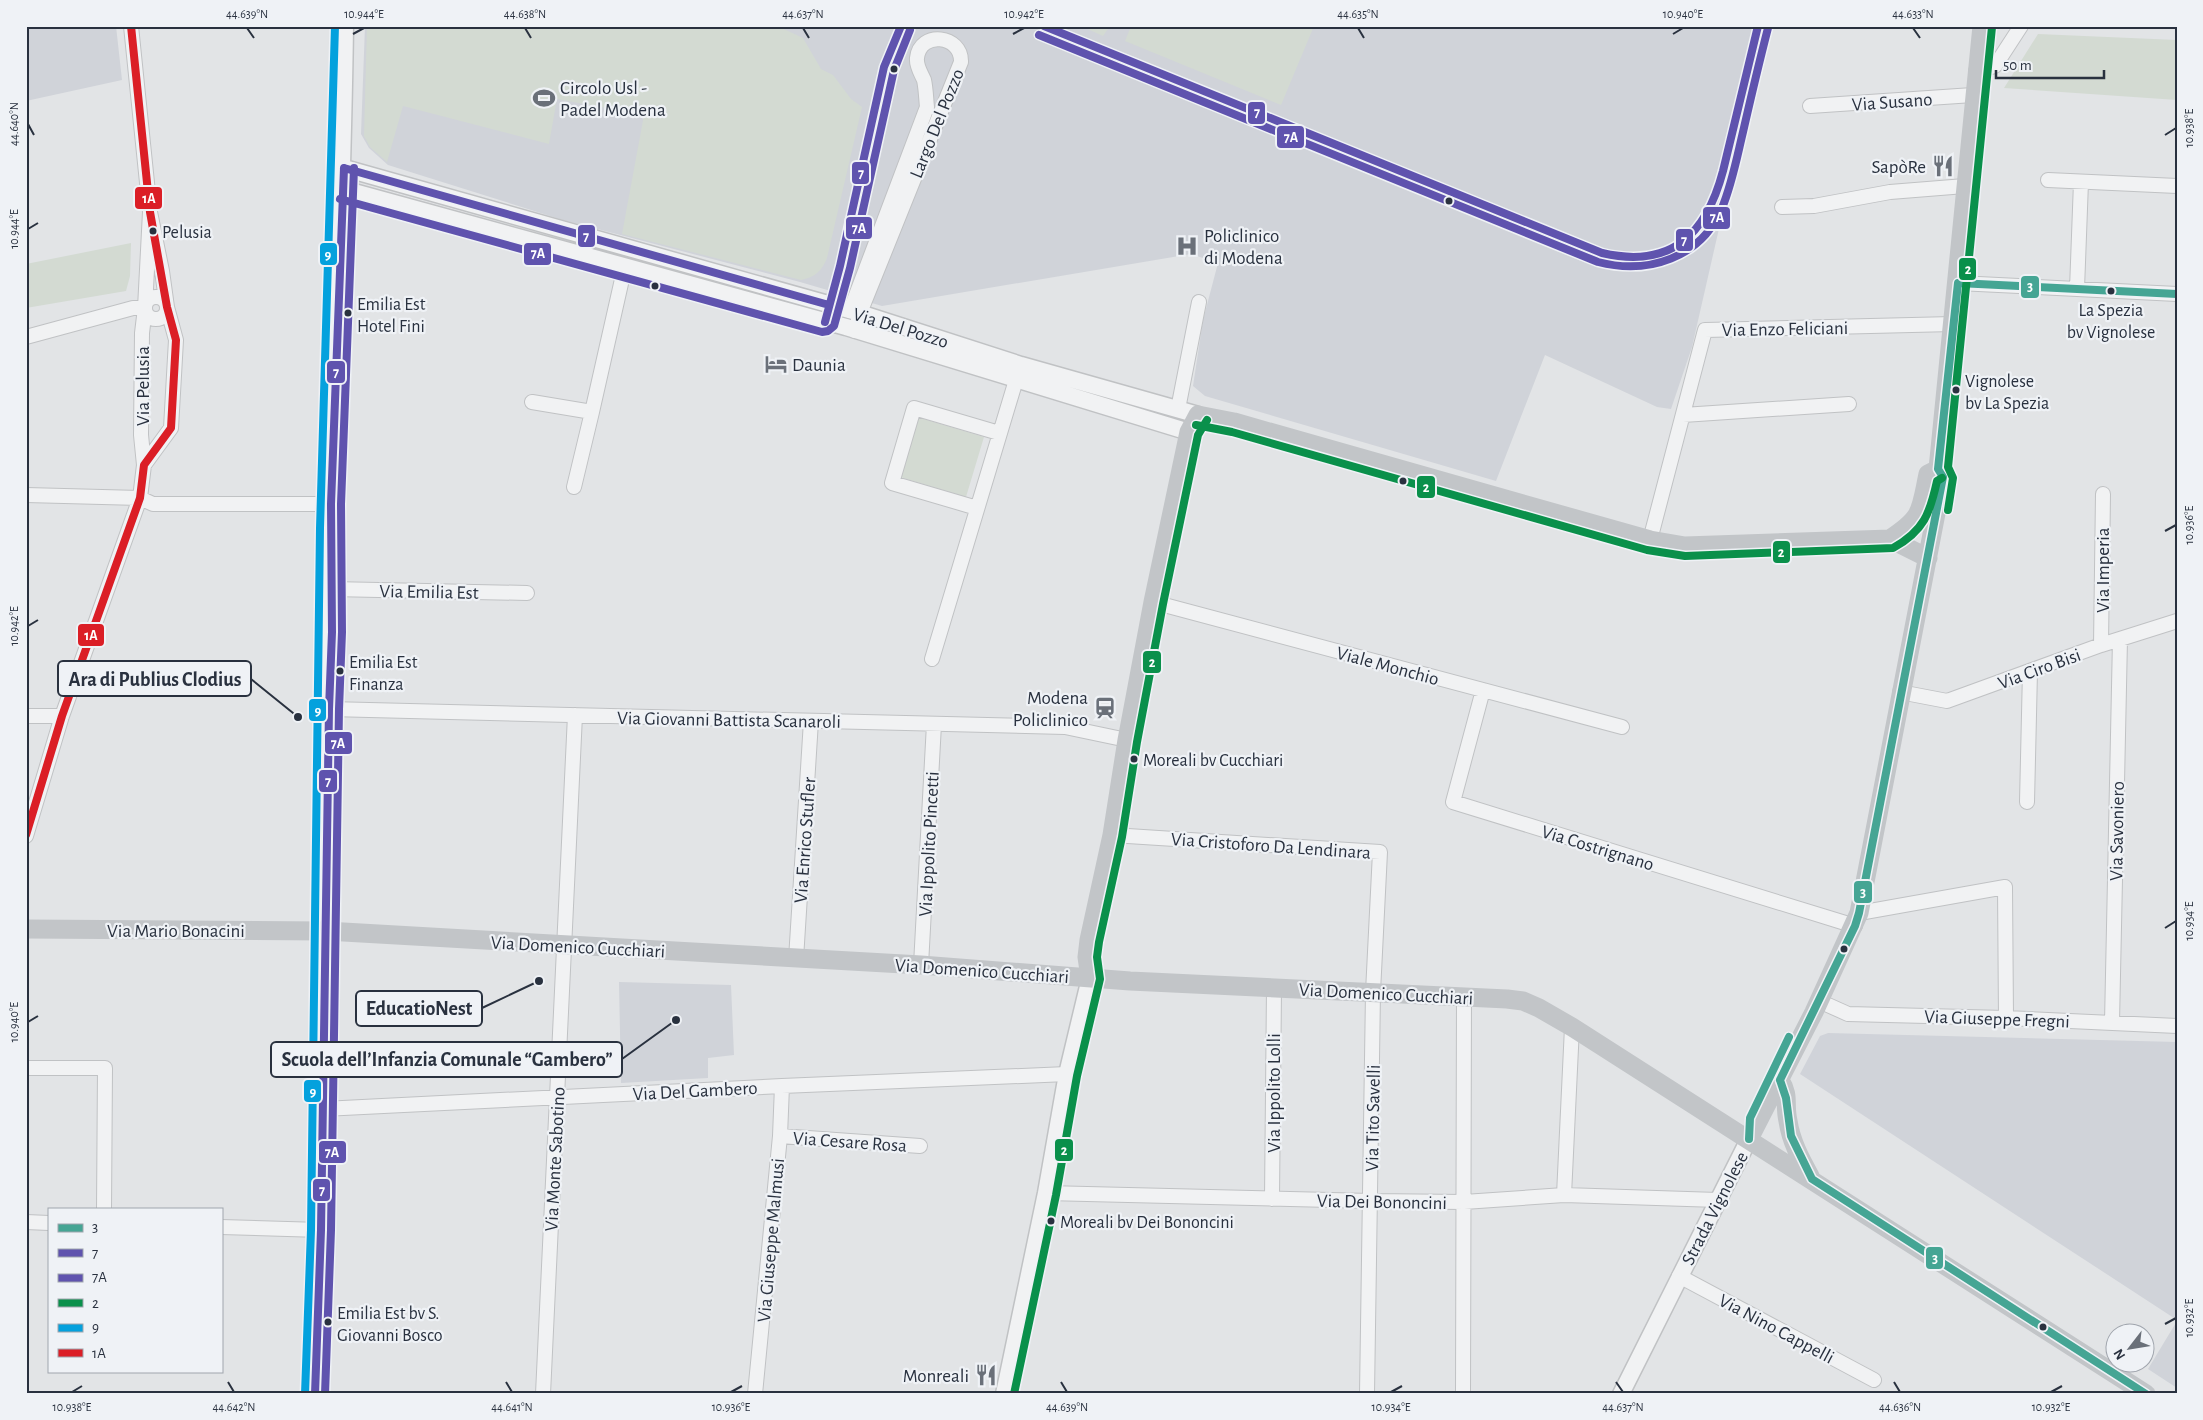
<svg xmlns="http://www.w3.org/2000/svg" width="2203" height="1420" font-family="'Alegreya Sans',sans-serif">
	<style>
		.built { fill: #d0d3d9 }
		.green { fill: #d3dad2 }
		.lines { fill: none; stroke-linecap: round; stroke-linejoin: round }
		.minor-casing { stroke: #c0c2c4; stroke-width: 16 }
		.tertiary-casing { stroke: #c0c2c4; stroke-width: 19 }
		.minor { stroke: #f1f2f3; stroke-width: 14 }
		.tertiary { stroke: #f1f2f3; stroke-width: 16 }
		.secondary { stroke: #c2c5c8; stroke-width: 19 }
		.bus-1-casing { stroke: #eff2f6; stroke-width: 11 }
		.bus-2-casing { stroke: #eff2f6; stroke-width: 11 }
		.bus-3-casing { stroke: #eff2f6; stroke-width: 11 }
		.bus-4-casing { stroke: #eff2f6; stroke-width: 11 }
		.bus-5-casing { stroke: #eff2f6; stroke-width: 11 }
		.bus-6-casing { stroke: #eff2f6; stroke-width: 11 }
		.bus-1 { stroke: #45a594; stroke-width: 8 }
		.bus-2 { stroke: #5f53ae; stroke-width: 8 }
		.bus-3 { stroke: #5f53ae; stroke-width: 8 }
		.bus-4 { stroke: #0a904b; stroke-width: 8 }
		.bus-5 { stroke: #04a1dd; stroke-width: 8 }
		.bus-6 { stroke: #db1e26; stroke-width: 8 }
		.ticks { fill: none; stroke: #29313f; stroke-width: 2 }
		.bus-dot { fill: #29313f; stroke: #eff2f6; stroke-width: 2 }
		.labels { text-anchor: middle; stroke-width: 4.5; stroke-linejoin: round; paint-order: stroke }
		.bus-label { font-size: 18px; fill: #29313f; stroke: #eff2f6; text-anchor: start }
		.poi-label { font-size: 19px; fill: #29313f; stroke: #eff2f6; text-anchor: start }
		.street-label { font-size: 19px; fill: #29313f; stroke: #eff2f6 }
		.leader { fill: none; stroke: #29313f; stroke-width: 2 }
		.callout-dot { fill: #29313f; stroke: #eff2f6; stroke-width: 2 }
		.callout { fill: #eff2f6; stroke: #29313f; stroke-width: 2 }
		.callout-label { font-size: 20px; text-anchor: middle; font-weight: bold; fill: #29313f }
		.line-badge { stroke: #eff2f6; stroke-width: 2 }
		.badge-label { font-size: 14px; text-anchor: middle; font-weight: bold; fill: #fff }
		.neatline { fill: none; stroke: #29313f; stroke-width: 2 }
		.ticks-label { font-size: 12px; text-anchor: middle; fill: #29313f }
	</style>
	<rect width="100%" height="100%" fill="#e2e4e6"/>
	<!-- built -->
	<path class="built" d="M26,26H116L122,80L26,101Z
		M365,26H1770L1731,176L1692,347L1671,409L1657,407L1545,355L1496,481L1205,396L1193,386L1203,320L1218,263L1191,254L882,306L800,282L563,220L388,165L369,148L361,134Z
		M619,982L731,985L734,1055L708,1058V1078L621,1083Z
		M1828,1033L2177,1042V1320L1800,1074L1820,1036Z
		M2177,1321V1388L2148,1369Z"/>
	<!-- green -->
	<path class="green" d="M367,26H777L803,38L821,69L833,75L851,99L862,107L827,258C822,271 815,277 801,280L622,234L644,115L557,99L549,144L403,106L387,162L370,147L364,136Z
		M1081,26H1110L1103,36Z
		M1131,26H1314L1281,105L1125,41Z
		M2038,34L2177,40V100L2004,88Z
		M131,243L130,276L126,291L26,308V264Z
		M917,417L984,437L966,497L900,477Z"/>
	<g class="lines">
		<!-- minor casing -->
		<g class="minor-casing">
			<path id="minor" d="M131,26L150,212L162,271L167,307L176,340L171,428L144,465
				M1976,71L1995,66L2021,26
				M1810,106L1973,95
				M2048,180L2177,186
				M1782,207L1814,206L1890,192L1965,186
				M1958,283L2177,294
				M2077,289L2081,182
				M145 308a11 11 0 1 1 22 0a11 11 0 1 1-22 0Z
				M850,311L927,107C926,98 926,89 924,80C921,73 916,66 917,58C920,30 962,35 961,62L860,313L855,331
				M26,337L133,308H145
				M532,402L592,412L625,266
				M1178,409L1199,302
				M1683,415L1849,404
				M574,487L592,412
				M26,495L140,498L153,504H331
				M977,508L892,483L914,408L999,433
				M1650,540L1705,330L1953,324
				M331,589L527,593
				M1153,602L1622,727
				M2101,645L2103,494
				M932,659L1019,370
				M1483,690L1453,802L1855,926
				M1900,692L1947,701L2101,645L2177,621
				M329,709L1065,727L1127,740
				M26,716H62
				M2027,802L2030,671
				M1112,835L1380,852L1373,992L1367,1394
				M26,836L62,716L140,498L144,465L141,435L142,333L145,308L150,212
				M1859,913L2005,887L2006,1018
				M796,959L811,721
				M921,965L934,724
				M1819,1001L1848,1014L2006,1018L2177,1026
				M2112,1023L2120,639
				M26,1068H105L104,1209
				M323,1109L782,1086L1067,1074
				M780,1136L920,1146
				M1046,1193L1371,1201L1464,1202L1564,1195L1718,1200
				M1564,1195L1572,1027
				M1272,1199L1274,988
				M26,1222L49,1223
				M221,1227L321,1230
				M1679,1276L1874,1380
				M543,1394L575,715
				M755,1394L780,1136L782,1086
				M1463,1394L1464,996"/>
		</g>
		<!-- tertiary casing -->
		<g class="tertiary-casing">
			<path id="tertiary" d="M344,168L860,313L1021,365L1198,415
				M343,189L846,327L1189,432
				M315,1394L321,1230L329,709C331,640 329,571 331,502C336,343 343,185 345,26
				M1004,1394L1046,1193L1067,1074L1090,978
				M1621,1394L1749,1139"/>
		</g>
		<!-- minor -->
		<use href="#minor" class="minor"/>
		<!-- tertiary -->
		<use href="#tertiary" class="tertiary"/>
		<!-- secondary -->
		<path class="secondary" d="M1890,539C1923,517 1920,512 1928,474L1938,469
			M26,929L326,931L921,965L1130,981L1507,999L1523,1001L1539,1008L1572,1027L2146,1394
			M1090,978L1087,957L1089,940L1112,835L1127,740L1153,602L1189,432L1198,415L1234,422L1650,540L1685,546L1890,539L1928,558
			M1780,1080C1790,1096 1784,1104 1788,1121C1791,1141 1800,1158 1810,1176
			M1749,1139L1814,1012L1859,913L1943,477L1938,469L1982,26"/>
		<!-- bus-1 casing -->
		<g class="bus-1-casing">
			<path id="bus-1" d="M1958,283L2177,294
				M1780,1080L1855,926L1859,913L1943,477L1938,469L1958,283
				M1780,1080L1786,1098L1791,1136L1812,1179L2146,1394
				M1749,1139L1750,1118L1789,1037"/>
		</g>
		<!-- bus-2 casing -->
		<g class="bus-2-casing">
			<path id="bus-2" d="M1044,26L1602,253C1671,269 1706,235 1723,171L1758,26
				M344,168L829,305
				M825,322L840,266L884,67L901,26
				M315,1394L321,1230L329,709L332,632L331,504L344,168"/>
		</g>
		<!-- bus-3 casing -->
		<g class="bus-3-casing">
			<path id="bus-3" d="M1039,35L1598,262C1648,275 1701,258 1722,208C1732,184 1737,157 1743,132C1751,97 1759,63 1768,28
				M340,199L822,332L828,331L834,326L850,268L894,70L910,30
				M325,1394L331,1230L339,709L342,632L341,504L354,168"/>
		</g>
		<!-- bus-4 casing -->
		<g class="bus-4-casing">
			<path id="bus-4" d="M1196,425L1232,432L1647,550L1685,556L1893,548C1924,531 1930,513 1937,481L1942,478
				M1948,510L1953,478L1948,467L1992,27
				M1014,1394L1056,1195L1077,1076L1100,979L1097,957L1099,942L1122,837L1137,742L1163,604L1198,435L1207,420"/>
		</g>
		<!-- bus-5 casing -->
		<g class="bus-5-casing">
			<path id="bus-5" d="M305,1394L311,1230L320,528L335,26"/>
		</g>
		<!-- bus-6 casing -->
		<g class="bus-6-casing">
			<path id="bus-6" d="M26,835L62,716L140,498L144,465L171,428L176,340L167,307L150,212L131,26"/>
		</g>
		<!-- bus-1 -->
		<use href="#bus-1" class="bus-1"/>
		<!-- bus-2 -->
		<use href="#bus-2" class="bus-2"/>
		<!-- bus-3 -->
		<use href="#bus-3" class="bus-3"/>
		<!-- bus-4 -->
		<use href="#bus-4" class="bus-4"/>
		<!-- bus-5 -->
		<use href="#bus-5" class="bus-5"/>
		<!-- bus-6 -->
		<use href="#bus-6" class="bus-6"/>
	</g>
	<!-- ticks -->
	<path class="ticks" d="M247,28L254,38M525,28L531,38M803,28L809,38M1358,28L1364,38M1913,28L1920,38M353,34L364,28M1013,34L1024,28M1673,34L1683,28M28,124L34,135M2165,135L2176,128M28,229L38,223M2165,531L2176,525M28,626L38,620M2165,928L2176,921M28,1022L38,1016M2165,1324L2176,1318M228,1382L234,1392M506,1382L512,1392M1061,1382L1067,1392M1616,1382L1623,1392M1894,1382L1900,1392M72,1392L82,1386M731,1392L742,1386M1391,1392L1402,1386M2051,1392L2062,1386"/>
	<!-- icons -->
	<defs>
		<g id="stadium-bare" transform="scale(1.725)"><path d="M0-5a6.5 5 0 1 0 0 10a6.5 5 0 1 0 0-10ZM-3.5-1.8h7v3.6h-7Z" fill="#6a7079" stroke="#eff2f6" stroke-width="2.5" paint-order="stroke"/></g>
		<g id="restaurant-bare" transform="scale(1.725)"><path d="M-5-6h1v4h1v-4h1v4h1v-4h1v5L-1.5 .5V6h-2V.5L-5-1ZM5-6V6H3V1.5H1.5Q1.5-4 5-6Z" fill="#6a7079" stroke="#eff2f6" stroke-width="2.5" paint-order="stroke"/></g>
		<g id="hospital-bare" transform="scale(1.725)"><path d="M-5-5h3v3.5h4V-5h3V5h-3V1.5h-4V5h-3Z" fill="#6a7079" stroke="#eff2f6" stroke-width="2.5" paint-order="stroke"/></g>
		<g id="hotel-bare" transform="scale(1.725)"><path d="M-6-4.5h1.5V1H6V5H4.5V3h-9V5H-6ZM-4 0a1.8 1.8 0 1 1 3.6 0ZM.5 0V-2.5h3Q6-2.5 6 0Z" fill="#6a7079" stroke="#eff2f6" stroke-width="2.5" paint-order="stroke"/></g>
		<g id="station-bare" transform="scale(1.725)"><path d="M-3-6H3Q5-6 5-4V2Q5 4 3 4L4.5 6H3L1.5 4h-3L-3 6H-4.5L-3 4Q-5 4-5 2V-4Q-5-6-3-6ZM-3.5-4v3h7v-3ZM-3.5 1v1.5H-2V1ZM2 1v1.5H3.5V1Z" fill="#6a7079" stroke="#eff2f6" stroke-width="2.5" paint-order="stroke"/></g>
	</defs>
	<g fill-rule="evenodd">
		<use href="#stadium-bare" x="544" y="98"/>
		<use href="#restaurant-bare" x="1943" y="166"/>
		<use href="#hospital-bare" x="1187" y="246"/>
		<use href="#hotel-bare" x="776" y="364"/>
		<use href="#station-bare" x="1105" y="708"/>
		<use href="#restaurant-bare" x="986" y="1375"/>
	</g>
	<!-- markers -->
	<g class="bus-dot">
		<circle cx="894" cy="69" r="4.5"/>
		<circle cx="1449" cy="201" r="4.5"/>
		<circle cx="153" cy="231" r="4.5"/>
		<circle cx="655" cy="286" r="4.5"/>
		<circle cx="2111" cy="291" r="4.5"/>
		<circle cx="348" cy="313" r="4.5"/>
		<circle cx="1956" cy="390" r="4.5"/>
		<circle cx="1403" cy="481" r="4.5"/>
		<circle cx="340" cy="671" r="4.5"/>
		<circle cx="1134" cy="759" r="4.5"/>
		<circle cx="1844" cy="949" r="4.5"/>
		<circle cx="1051" cy="1221" r="4.5"/>
		<circle cx="328" cy="1322" r="4.5"/>
		<circle cx="2043" cy="1327" r="4.5"/>
	</g>
	<g class="labels">
		<!-- bus labels -->
		<g class="bus-label">
			<text x="162" y="238">Pelusia</text>
			<text x="357" y="310">Emilia Est<tspan x="357" dy="22">Hotel Fini</tspan></text>
			<text x="2111" y="316" text-anchor="middle">La Spezia<tspan x="2111" dy="22">bv Vignolese</tspan></text>
			<text x="1965" y="387">Vignolese<tspan x="1965" dy="22">bv La Spezia</tspan></text>
			<text x="349" y="668">Emilia Est<tspan x="349" dy="22">Finanza</tspan></text>
			<text x="1143" y="766">Moreali bv Cucchiari</text>
			<text x="1060" y="1228">Moreali bv Dei Bononcini</text>
			<text x="337" y="1319">Emilia Est bv S.<tspan x="337" dy="22">Giovanni Bosco</tspan></text>
		</g>
		<!-- poi labels -->
		<g class="poi-label">
			<text x="560" y="94">Circolo Usl -<tspan x="560" dy="22">Padel Modena</tspan></text>
			<text x="1926" y="173" text-anchor="end">SapòRe</text>
			<text x="1204" y="242">Policlinico<tspan x="1204" dy="22">di Modena</tspan></text>
			<text x="792" y="371">Daunia</text>
			<text x="1088" y="704" text-anchor="end">Modena<tspan x="1088" dy="22">Policlinico</tspan></text>
			<text x="969" y="1382" text-anchor="end">Monreali</text>
		</g>
		<!-- street labels -->
		<g class="street-label">
			<text transform="translate(1892 101) rotate(-4)" y="7">Via Susano</text>
			<text transform="translate(936 123) rotate(-68)" y="7">Largo Del Pozzo</text>
			<text transform="translate(901 327) rotate(17)" y="7">Via Del Pozzo</text>
			<text transform="translate(1785 328) rotate(-1)" y="7">Via Enzo Feliciani</text>
			<text transform="translate(142 386) rotate(-90)" y="7">Via Pelusia</text>
			<text transform="translate(2102 570) rotate(-90)" y="7">Via Imperia</text>
			<text transform="translate(429 591) rotate(1)" y="7">Via Emilia Est</text>
			<text transform="translate(1388 665) rotate(15)" y="7">Viale Monchio</text>
			<text transform="translate(2039 668) rotate(-20)" y="7">Via Ciro Bisi</text>
			<text transform="translate(729 719) rotate(1)" y="7">Via Giovanni Battista Scanaroli</text>
			<text transform="translate(2116 831) rotate(-89)" y="7">Via Savoniero</text>
			<text transform="translate(804 840) rotate(-86)" y="7">Via Enrico Stufler</text>
			<text transform="translate(928 844) rotate(-87)" y="7">Via Ippolito Pincetti</text>
			<text transform="translate(1271 845) rotate(4)" y="7">Via Cristoforo Da Lendinara</text>
			<text transform="translate(1598 847) rotate(17)" y="7">Via Costrignano</text>
			<text x="176" y="937">Via Mario Bonacini</text>
			<text transform="translate(578 946) rotate(3)" y="7">Via Domenico Cucchiari</text>
			<text transform="translate(982 970) rotate(4)" y="7">Via Domenico Cucchiari</text>
			<text transform="translate(1386 993) rotate(3)" y="7">Via Domenico Cucchiari</text>
			<text transform="translate(1997 1018) rotate(2)" y="7">Via Giuseppe Fregni</text>
			<text transform="translate(695 1090) rotate(-3)" y="7">Via Del Gambero</text>
			<text transform="translate(1273 1093) rotate(-90)" y="7">Via Ippolito Lolli</text>
			<text transform="translate(1372 1118) rotate(-89)" y="7">Via Tito Savelli</text>
			<text transform="translate(850 1141) rotate(4)" y="7">Via Cesare Rosa</text>
			<text transform="translate(554 1159) rotate(-87)" y="7">Via Monte Sabotino</text>
			<text transform="translate(1382 1201) rotate(1)" y="7">Via Dei Bononcini</text>
			<text transform="translate(1714 1208) rotate(-63)" y="7">Strada Vignolese</text>
			<text transform="translate(770 1240) rotate(-85)" y="7">Via Giuseppe Malmusi</text>
			<text transform="translate(1777 1328) rotate(28)" y="7">Via Nino Cappelli</text>
		</g>
	</g>
	<!-- callouts -->
	<path class="leader" d="M298 717L251 679M539 981L482 1008M676 1020L622 1059"/>
	<g class="callout-dot">
		<circle cx="298" cy="717" r="5"/>
		<circle cx="539" cy="981" r="5"/>
		<circle cx="676" cy="1020" r="5"/>
	</g>
	<g class="callout">
		<rect x="58" y="661" width="193" height="35" rx="5"/>
		<rect x="356" y="991" width="126" height="35" rx="5"/>
		<rect x="271" y="1042" width="351" height="35" rx="5"/>
	</g>
	<g class="callout-label">
		<text x="155" y="686">Ara di Publius Clodius</text>
		<text x="419" y="1015">EducatioNest</text>
		<text x="447" y="1066">Scuola dell’Infanzia Comunale “Gambero”</text>
	</g>
	<g class="line-badge">
		<rect x="1247" y="101" width="19" height="24" rx="5" fill="#5f53ae"/>
		<rect x="1276" y="125" width="29" height="24" rx="5" fill="#5f53ae"/>
		<rect x="851" y="161" width="19" height="24" rx="5" fill="#5f53ae"/>
		<rect x="134" y="186" width="29" height="24" rx="5" fill="#db1e26"/>
		<rect x="1702" y="206" width="29" height="24" rx="5" fill="#5f53ae"/>
		<rect x="845" y="216" width="28" height="24" rx="5" fill="#5f53ae"/>
		<rect x="577" y="224" width="19" height="24" rx="5" fill="#5f53ae"/>
		<rect x="1675" y="228" width="19" height="24" rx="5" fill="#5f53ae"/>
		<rect x="523" y="242" width="29" height="24" rx="5" fill="#5f53ae"/>
		<rect x="319" y="242" width="19" height="24" rx="5" fill="#04a1dd"/>
		<rect x="1958" y="257" width="19" height="24" rx="5" fill="#0a904b"/>
		<rect x="2020" y="275" width="20" height="24" rx="5" fill="#45a594"/>
		<rect x="326" y="360" width="20" height="24" rx="5" fill="#5f53ae"/>
		<rect x="1416" y="475" width="20" height="24" rx="5" fill="#0a904b"/>
		<rect x="1772" y="540" width="19" height="24" rx="5" fill="#0a904b"/>
		<rect x="77" y="623" width="28" height="24" rx="5" fill="#db1e26"/>
		<rect x="1142" y="650" width="20" height="24" rx="5" fill="#0a904b"/>
		<rect x="308" y="698" width="19" height="24" rx="5" fill="#04a1dd"/>
		<rect x="324" y="731" width="29" height="24" rx="5" fill="#5f53ae"/>
		<rect x="318" y="769" width="20" height="24" rx="5" fill="#5f53ae"/>
		<rect x="1853" y="880" width="20" height="24" rx="5" fill="#45a594"/>
		<rect x="303" y="1079" width="19" height="24" rx="5" fill="#04a1dd"/>
		<rect x="1054" y="1138" width="20" height="24" rx="5" fill="#0a904b"/>
		<rect x="318" y="1140" width="29" height="24" rx="5" fill="#5f53ae"/>
		<rect x="312" y="1178" width="19" height="24" rx="5" fill="#5f53ae"/>
		<rect x="1925" y="1246" width="19" height="24" rx="5" fill="#45a594"/>
	</g>
	<g class="badge-label">
		<text x="1257" y="117">7</text>
		<text x="1291" y="142">7A</text>
		<text x="861" y="178">7</text>
		<text x="149" y="203">1A</text>
		<text x="1717" y="222">7A</text>
		<text x="859" y="233">7A</text>
		<text x="586" y="241">7</text>
		<text x="1684" y="245">7</text>
		<text x="538" y="258">7A</text>
		<text x="328" y="259">9</text>
		<text x="1968" y="274">2</text>
		<text x="2030" y="291">3</text>
		<text x="336" y="377">7</text>
		<text x="1426" y="492">2</text>
		<text x="1781" y="557">2</text>
		<text x="91" y="640">1A</text>
		<text x="1152" y="667">2</text>
		<text x="318" y="715">9</text>
		<text x="338" y="748">7A</text>
		<text x="328" y="786">7</text>
		<text x="1863" y="897">3</text>
		<text x="313" y="1096">9</text>
		<text x="1064" y="1155">2</text>
		<text x="332" y="1157">7A</text>
		<text x="322" y="1195">7</text>
		<text x="1935" y="1263">3</text>
	</g>
	<!-- border -->
	<rect width="2203" height="1420" fill="none" stroke="#eff2f6" stroke-width="55"/>
	<!-- legend -->
	<rect x="48" y="1208" width="175" height="165" fill="#eff2f6" stroke="#a0a5ad"/>
	<rect x="58" y="1224" width="25" height="8" fill="#45a594" stroke="#a0a5ad"/>
	<text x="92" y="1232" font-size="15" fill="#29313f">3</text>
	<rect x="58" y="1249" width="25" height="8" fill="#5f53ae" stroke="#a0a5ad"/>
	<text x="92" y="1258" font-size="15" fill="#29313f">7</text>
	<rect x="58" y="1274" width="25" height="8" fill="#5f53ae" stroke="#a0a5ad"/>
	<text x="92" y="1282" font-size="15" fill="#29313f">7A</text>
	<rect x="58" y="1299" width="25" height="8" fill="#0a904b" stroke="#a0a5ad"/>
	<text x="92" y="1308" font-size="15" fill="#29313f">2</text>
	<rect x="58" y="1324" width="25" height="8" fill="#04a1dd" stroke="#a0a5ad"/>
	<text x="92" y="1332" font-size="15" fill="#29313f">9</text>
	<rect x="58" y="1349" width="25" height="8" fill="#db1e26" stroke="#a0a5ad"/>
	<text x="92" y="1358" font-size="15" fill="#29313f">1A</text>
	<!-- north arrow -->
	<g transform="translate(2130 1348) rotate(239)"><circle r="24" fill="#eff2f6" stroke="#a0a5ad"/>
	<path d="M0-4L9 19L0 12L-9 19Z" fill="#6a7079"/>
	<text y="-8" font-size="14" font-weight="bold" text-anchor="middle" fill="#29313f">N</text>
	</g>
	<!-- scale -->
	<path d="M1996 70v8h108v-8" fill="none" stroke="#29313f" stroke-width="2.5"/>
	<text x="2003" y="70" font-size="15" fill="#29313f" stroke="#eff2f6" stroke-width="4" paint-order="stroke">50 m</text>
	<rect x="28" y="28" width="2148" height="1364" class="neatline"/>
	<g class="ticks-label">
		<text x="247" y="18">44.639°N</text>
		<text x="364" y="18">10.944°E</text>
		<text x="525" y="18">44.638°N</text>
		<text x="803" y="18">44.637°N</text>
		<text x="1024" y="18">10.942°E</text>
		<text x="1358" y="18">44.635°N</text>
		<text x="1683" y="18">10.940°E</text>
		<text x="1913" y="18">44.633°N</text>
		<text transform="translate(14 124) rotate(-90)" y="4">44.640°N</text>
		<text transform="translate(2189 128) rotate(-90)" y="4">10.938°E</text>
		<text transform="translate(14 229) rotate(-90)" y="4">10.944°E</text>
		<text transform="translate(2189 525) rotate(-90)" y="4">10.936°E</text>
		<text transform="translate(14 626) rotate(-90)" y="4">10.942°E</text>
		<text transform="translate(2189 921) rotate(-90)" y="4">10.934°E</text>
		<text transform="translate(14 1022) rotate(-90)" y="4">10.940°E</text>
		<text transform="translate(2189 1318) rotate(-90)" y="4">10.932°E</text>
		<text x="72" y="1411">10.938°E</text>
		<text x="234" y="1411">44.642°N</text>
		<text x="512" y="1411">44.641°N</text>
		<text x="731" y="1411">10.936°E</text>
		<text x="1067" y="1411">44.639°N</text>
		<text x="1391" y="1411">10.934°E</text>
		<text x="1623" y="1411">44.637°N</text>
		<text x="1900" y="1411">44.636°N</text>
		<text x="2051" y="1411">10.932°E</text>
	</g>
</svg>
